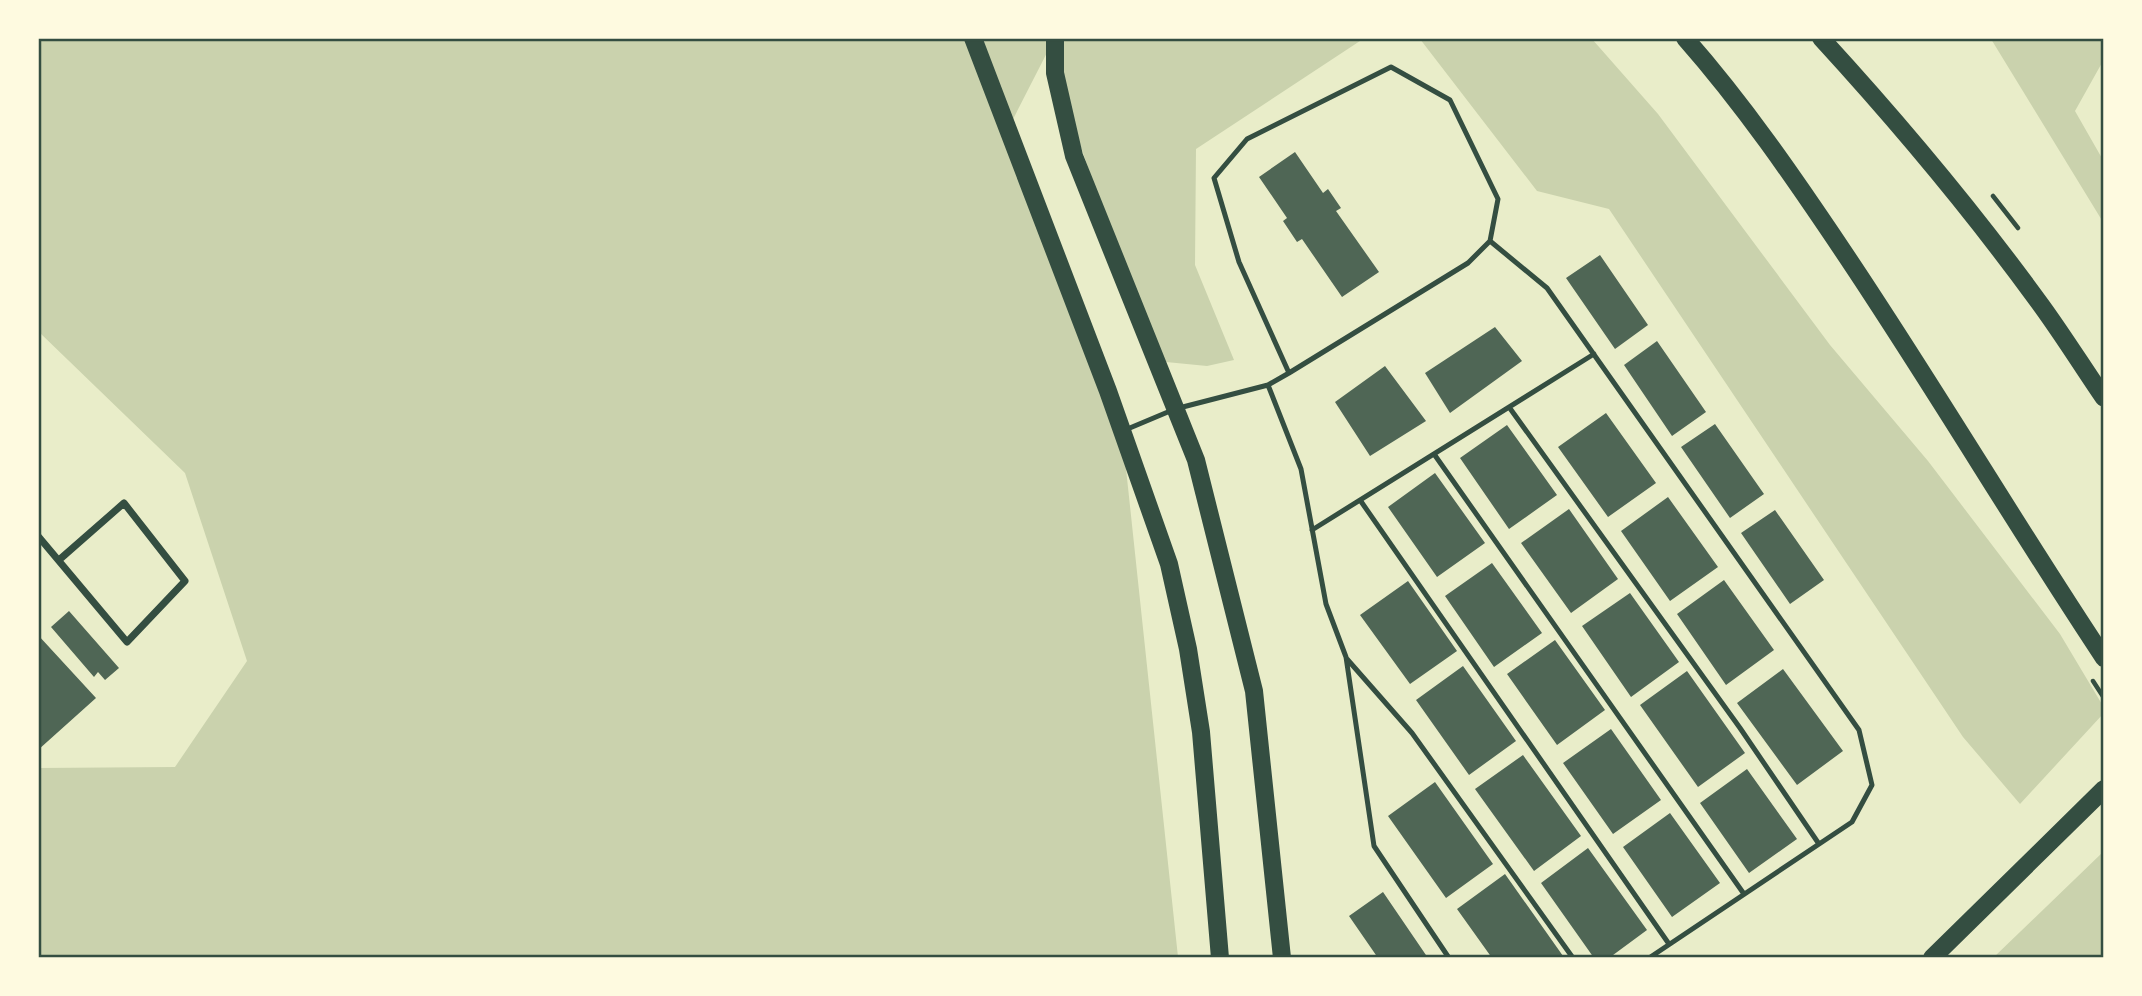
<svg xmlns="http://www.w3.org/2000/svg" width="2142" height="996" font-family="Lato,sans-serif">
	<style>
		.green { fill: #cad2ad }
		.building { fill: #4f6655 }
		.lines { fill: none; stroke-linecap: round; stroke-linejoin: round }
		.path { stroke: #344e41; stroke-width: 4.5 }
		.service { stroke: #344e41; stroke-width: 5 }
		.minor { stroke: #344e41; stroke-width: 7 }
		.primary { stroke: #344e41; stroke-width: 18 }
		.neatline { fill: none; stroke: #344e41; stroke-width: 2.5 }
	</style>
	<rect width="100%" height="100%" fill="#e9edc9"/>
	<!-- green -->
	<path class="green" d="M39,39H1054L1008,129L1122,431L1178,957H39L38,768L175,767L247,661L185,473L39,332Z
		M1055,39H1363L1196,149L1195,265L1234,360L1207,366L1156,361L1055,73Z
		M1420,39H1592L1658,114L1830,345L1928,461L2060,634L2103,706V714L2020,804L1963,737L1609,209L1537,191Z
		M1991,39H2103V61L2075,111L2103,160V222Z
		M2103,852V957H1994Z"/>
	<!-- building -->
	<path class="building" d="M1295,152L1323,193L1328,189L1341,208L1336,211L1379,272L1342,297L1302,239L1297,242L1283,221L1287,218L1259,177Z
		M1600,255L1648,325L1615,349L1566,278Z
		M1495,327L1522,361L1450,413L1425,373Z
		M1657,341L1706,412L1672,436L1624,365Z
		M1385,366L1426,421L1370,456L1335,402Z
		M1606,413L1656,483L1608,517L1558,447Z
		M1715,424L1764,494L1730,518L1681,447Z
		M1507,425L1557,495L1509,529L1460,458Z
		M1435,473L1485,543L1437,577L1388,507Z
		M1668,497L1718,567L1670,601L1621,531Z
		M1569,509L1618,579L1571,613L1521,543Z
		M1775,510L1824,580L1790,604L1741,533Z
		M1492,563L1542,633L1494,667L1445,596Z
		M1724,580L1774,650L1726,685L1677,614Z
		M1408,581L1457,651L1410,684L1360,615Z
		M1630,593L1679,662L1631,697L1582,626Z
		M69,611L119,668L105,680L98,672L94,677L51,627Z
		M38,635L96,698L38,750Z
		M1555,640L1605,710L1557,745L1507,674Z
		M1463,666L1516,741L1469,775L1416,700Z
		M1783,669L1843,751L1797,785L1737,703Z
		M1687,671L1745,753L1698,787L1640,705Z
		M1611,729L1661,800L1613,834L1563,763Z
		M1523,755L1581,836L1534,871L1475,789Z
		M1747,769L1797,839L1749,873L1700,803Z
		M1435,782L1493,864L1446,898L1388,816Z
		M1670,813L1720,883L1672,917L1623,847Z
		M1588,848L1647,930L1609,958H1594L1541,883Z
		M1505,874L1563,956L1561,958H1492L1457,909Z
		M1383,892L1428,958H1378L1349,916Z"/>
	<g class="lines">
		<!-- path -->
		<path class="path" d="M1993,196L2018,228
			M2093,681L2104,698"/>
		<!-- service -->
		<path class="service" d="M1490,241L1547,288L1859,730L1872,785L1852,822L1649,958
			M1268,385L1301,469L1326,604L1346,657L1374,846L1449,958
			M1509,407L1740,728L1819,844
			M1125,430L1175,409L1268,385L1289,373L1468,263L1490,241L1498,199L1450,100L1391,67L1247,139L1214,178L1239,262L1289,373
			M1434,454L1744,894
			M1360,500L1669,944
			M1312,530L1594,354
			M1347,659L1412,733L1573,958"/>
		<!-- minor -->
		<path class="minor" d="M38,536L127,642L185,581L124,503L59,560"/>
		<!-- primary -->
		<path class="primary" d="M973,38L1108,391L1169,564L1188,649L1201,732L1220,958
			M1055,38V73L1074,156L1196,460L1254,691L1282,958
			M1685,38C1744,105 1794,178 1843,251C1933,385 2015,524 2104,658
			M1821,38C1898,122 1971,209 2038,301C2061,332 2082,366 2104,398
			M1932,958L2104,789"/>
	</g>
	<!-- border -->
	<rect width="2142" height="996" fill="none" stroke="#fefae0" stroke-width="80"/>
	<rect x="40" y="40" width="2062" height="916" class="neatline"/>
</svg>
